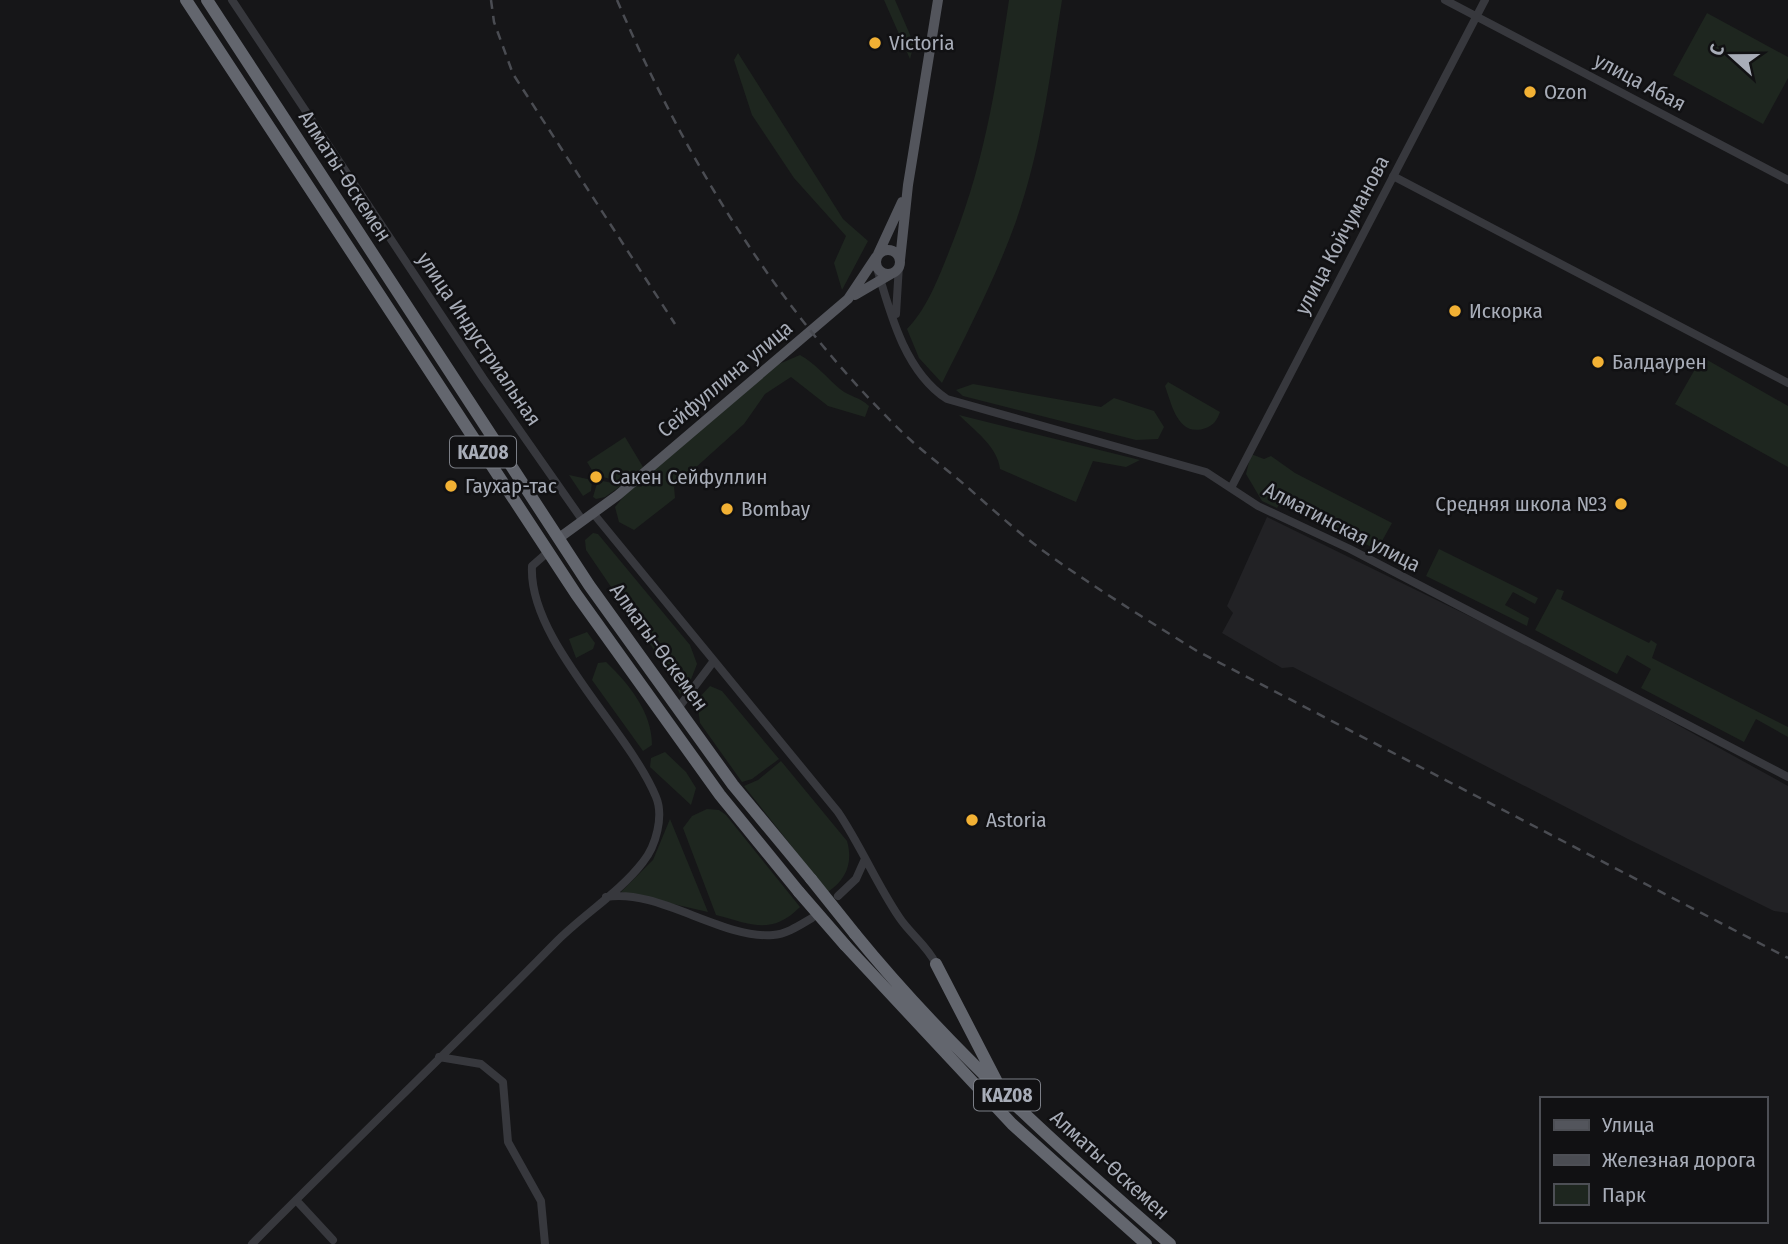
<svg xmlns="http://www.w3.org/2000/svg" width="1788" height="1244" font-family="'Fira Sans Condensed',sans-serif">
	<style>
		.built { fill: #222225 }
		.green { fill: #1e261f }
		.lines { fill: none; stroke-linecap: round; stroke-linejoin: round }
		.minor { stroke: #37383d; stroke-width: 8 }
		.major { stroke: #53555c; stroke-width: 10 }
		.highway { stroke: #63666e; stroke-width: 12 }
		.rail { stroke: #4a4c52; stroke-width: 2.5; stroke-dasharray: 9 7; stroke-linecap: butt }
		.highway-bridge { stroke: #63666e; stroke-width: 12 }
		.poi-dot { fill: #f2b134; stroke: #111113; stroke-width: 2.5 }
		.labels { text-anchor: middle; stroke-width: 5; stroke-linejoin: round; paint-order: stroke }
		.shield { fill: #111113; stroke: #7b7e86; stroke-width: 2 }
		.shield-label { font-size: 19px; font-weight: bold; fill: #a8adb8 }
		.poi-label { font-size: 21px; fill: #a8adb8; stroke: #111113; text-anchor: start }
		.street-label { font-size: 21px; fill: #a8adb8; stroke: #111113 }
	</style>
	<rect width="100%" height="100%" fill="#161618"/>
	<!-- built -->
	<path class="built" d="M1267,517L1510,636L1524,640L1788,786V913L1774,911L1628,839L1293,667L1282,668L1222,633L1233,613L1227,606Z"/>
	<!-- green -->
	<path class="green" d="M884,0H895L914,44L910,59Z
		M1009,0H1062C1050,75 1041,152 1015,224C995,279 968,331 942,383L919,358L907,329C925,311 937,282 946,259C983,171 995,94 1009,0Z
		M1707,13L1788,57V78L1763,124L1673,75Z
		M738,53L843,219L868,241L842,290L834,263L846,236L794,178L752,115L734,60Z
		M800,355C816,364 826,377 840,389C850,397 860,397 869,406L865,417L828,406L791,377L765,394L744,424L674,487L675,498L634,530L619,522L615,507L625,495L779,364Z
		M1702,357L1788,406V467L1675,404Z
		M1168,382L1220,412C1217,420 1214,425 1206,428C1178,438 1172,405 1165,386Z
		M973,384L1101,407L1114,398L1154,411L1164,427L1158,439L1136,440L963,396L956,390Z
		M959,415L1140,460L1126,467L1093,461L1076,502L1000,469C998,447 974,430 959,415Z
		M625,437L643,467L626,483L595,475L587,462Z
		M1251,454L1264,459L1271,456L1295,473L1392,523L1377,550L1282,500L1277,508L1262,501L1246,474Z
		M569,475L592,480L591,491L583,496Z
		M598,480L622,485L605,497L596,499L593,497Z
		M593,533L598,534L690,645L697,664L688,687L680,694L671,675L586,550L585,540Z
		M1439,549L1538,598L1535,604L1513,592L1505,605L1529,618L1527,626L1426,576Z
		M1557,589L1564,591L1561,599L1649,643L1651,640L1657,644L1652,658L1788,727V737L1756,719L1744,742L1641,688L1651,669L1627,655L1617,674L1535,630Z
		M587,632L595,643L593,649L576,658L569,639Z
		M606,662C629,684 652,712 652,745L643,751L592,680L598,663Z
		M710,686L722,691L779,759L752,779L742,782L700,723L697,700Z
		M665,752L686,772L696,788L691,805L650,767L651,758Z
		M781,761L847,841C853,862 847,879 828,892L744,786L758,780Z
		M707,809L719,810L726,815L800,907C771,936 751,924 716,915L683,828L692,816Z
		M670,819L708,912L621,892L653,860Z"/>
	<g class="lines">
		<!-- minor -->
		<path class="minor" d="M232,0L483,378L583,521
			M1445,0L1788,180
			M1393,176L1788,383
			M877,268C890,313 905,372 947,399L1206,472L1258,506L1350,549L1788,777
			M896,314L899,265
			M1231,488L1485,0
			M593,513L838,812C861,846 876,883 899,917C910,934 927,945 936,964
			M679,707L713,662
			M838,896L856,879L865,859
			M606,897C658,888 721,939 773,935C787,934 800,925 812,918
			M439,1057L481,1064L503,1082L508,1142L541,1201L545,1244
			M296,1200L333,1240
			M252,1244C353,1142 457,1043 557,941C584,914 620,892 643,862C656,846 664,816 656,797C628,729 528,640 532,566L548,552"/>
		<!-- major -->
		<path class="major" d="M876 262a12 12 0 1 1 24 0a12 12 0 1 1-24 0Z
			M878,254L902,202
			M900,260L908,185L938,0
			M855,295L891,274
			M559,538L618,495L848,299L876,257"/>
		<!-- highway -->
		<path class="highway" d="M186,0L576,594L720,795L799,892
			M207,0L589,585L733,785L811,879
			M855,934C947,1047 1061,1150 1170,1244
			M845,945L1012,1124L1146,1244
			M936,964L996,1080"/>
		<!-- rail -->
		<path class="rail" d="M491,0L494,22L513,74L675,324
			M617,0C685,159 779,313 904,434C923,452 945,468 965,485C990,507 1015,530 1042,550C1092,586 1144,618 1197,651L1788,958"/>
		<!-- highway-bridge -->
		<path class="highway-bridge" d="M811,879L855,934
			M799,892L845,945"/>
	</g>
	<!-- markers -->
	<g class="poi-dot">
		<circle cx="875" cy="43" r="7"/>
		<circle cx="1530" cy="92" r="7"/>
		<circle cx="1455" cy="311" r="7"/>
		<circle cx="1598" cy="362" r="7"/>
		<circle cx="596" cy="477" r="7"/>
		<circle cx="451" cy="486" r="7"/>
		<circle cx="1621" cy="504" r="7"/>
		<circle cx="727" cy="509" r="7"/>
		<circle cx="972" cy="820" r="7"/>
	</g>
	<g class="labels">
		<!-- shield labels -->
		<g class="shield">
			<rect x="450" y="436.5" width="66" height="31" rx="5"/>
			<rect x="974" y="1079.5" width="66" height="31" rx="5"/>
		</g>
		<g class="shield-label">
			<text x="483" y="459">KAZ08</text>
			<text x="1007" y="1102">KAZ08</text>
		</g>
		<!-- poi labels -->
		<g class="poi-label">
			<text x="889" y="50">Victoria</text>
			<text x="1544" y="99">Ozon</text>
			<text x="1469" y="318">Искоркa</text>
			<text x="1612" y="369">Балдаурен</text>
			<text x="610" y="484">Сакен Сейфуллин</text>
			<text x="465" y="493">Гаухар-тас</text>
			<text x="1607" y="511" text-anchor="end">Средняя школа №3</text>
			<text x="741" y="516">Bombay</text>
			<text x="986" y="827">Astoria</text>
		</g>
		<!-- street labels -->
		<g class="street-label">
			<text transform="translate(1640 82) rotate(28)" y="7">улица Абая</text>
			<text transform="translate(345 176) rotate(57)" y="7">Алматы-Өскемен</text>
			<text transform="translate(1342 235) rotate(-62)" y="7">улица Койчуманова</text>
			<text transform="translate(479 339) rotate(56)" y="7">улица Индустриальная</text>
			<text transform="translate(725 379) rotate(-40)" y="7">Сейфуллина улица</text>
			<text transform="translate(1342 527) rotate(27)" y="7">Алматинская улица</text>
			<text transform="translate(659 647) rotate(54)" y="7">Алматы-Өскемен</text>
			<text transform="translate(1110 1165) rotate(42)" y="7">Алматы-Өскемен</text>
		</g>
	</g>
	<!-- legend -->
	<rect x="1540" y="1097" width="228" height="126" fill="#111113" stroke="#4d4f55" stroke-width="2"/>
	<rect x="1554" y="1120" width="35" height="10" fill="#53555c" stroke="#4d4f55" stroke-width="2"/>
	<text x="1602" y="1132" font-size="21" fill="#a8adb8">Улица</text>
	<rect x="1554" y="1155" width="35" height="10" fill="#4a4c52" stroke="#4d4f55" stroke-width="2"/>
	<text x="1602" y="1167" font-size="21" fill="#a8adb8">Железная дорога</text>
	<rect x="1554" y="1184" width="35" height="21" fill="#1e261f" stroke="#4d4f55" stroke-width="2"/>
	<text x="1602" y="1202" font-size="21" fill="#a8adb8">Парк</text>
	<!-- north arrow -->
	<g transform="translate(1732 56) rotate(291)" stroke="#111113" stroke-width="5" paint-order="stroke">
	<path d="M0-5L12 26L0 18L-12 26Z" fill="#a8adb8"/>
	<text y="-10" font-size="19" font-weight="bold" text-anchor="middle" fill="#a8adb8">С</text>
	</g>
</svg>
